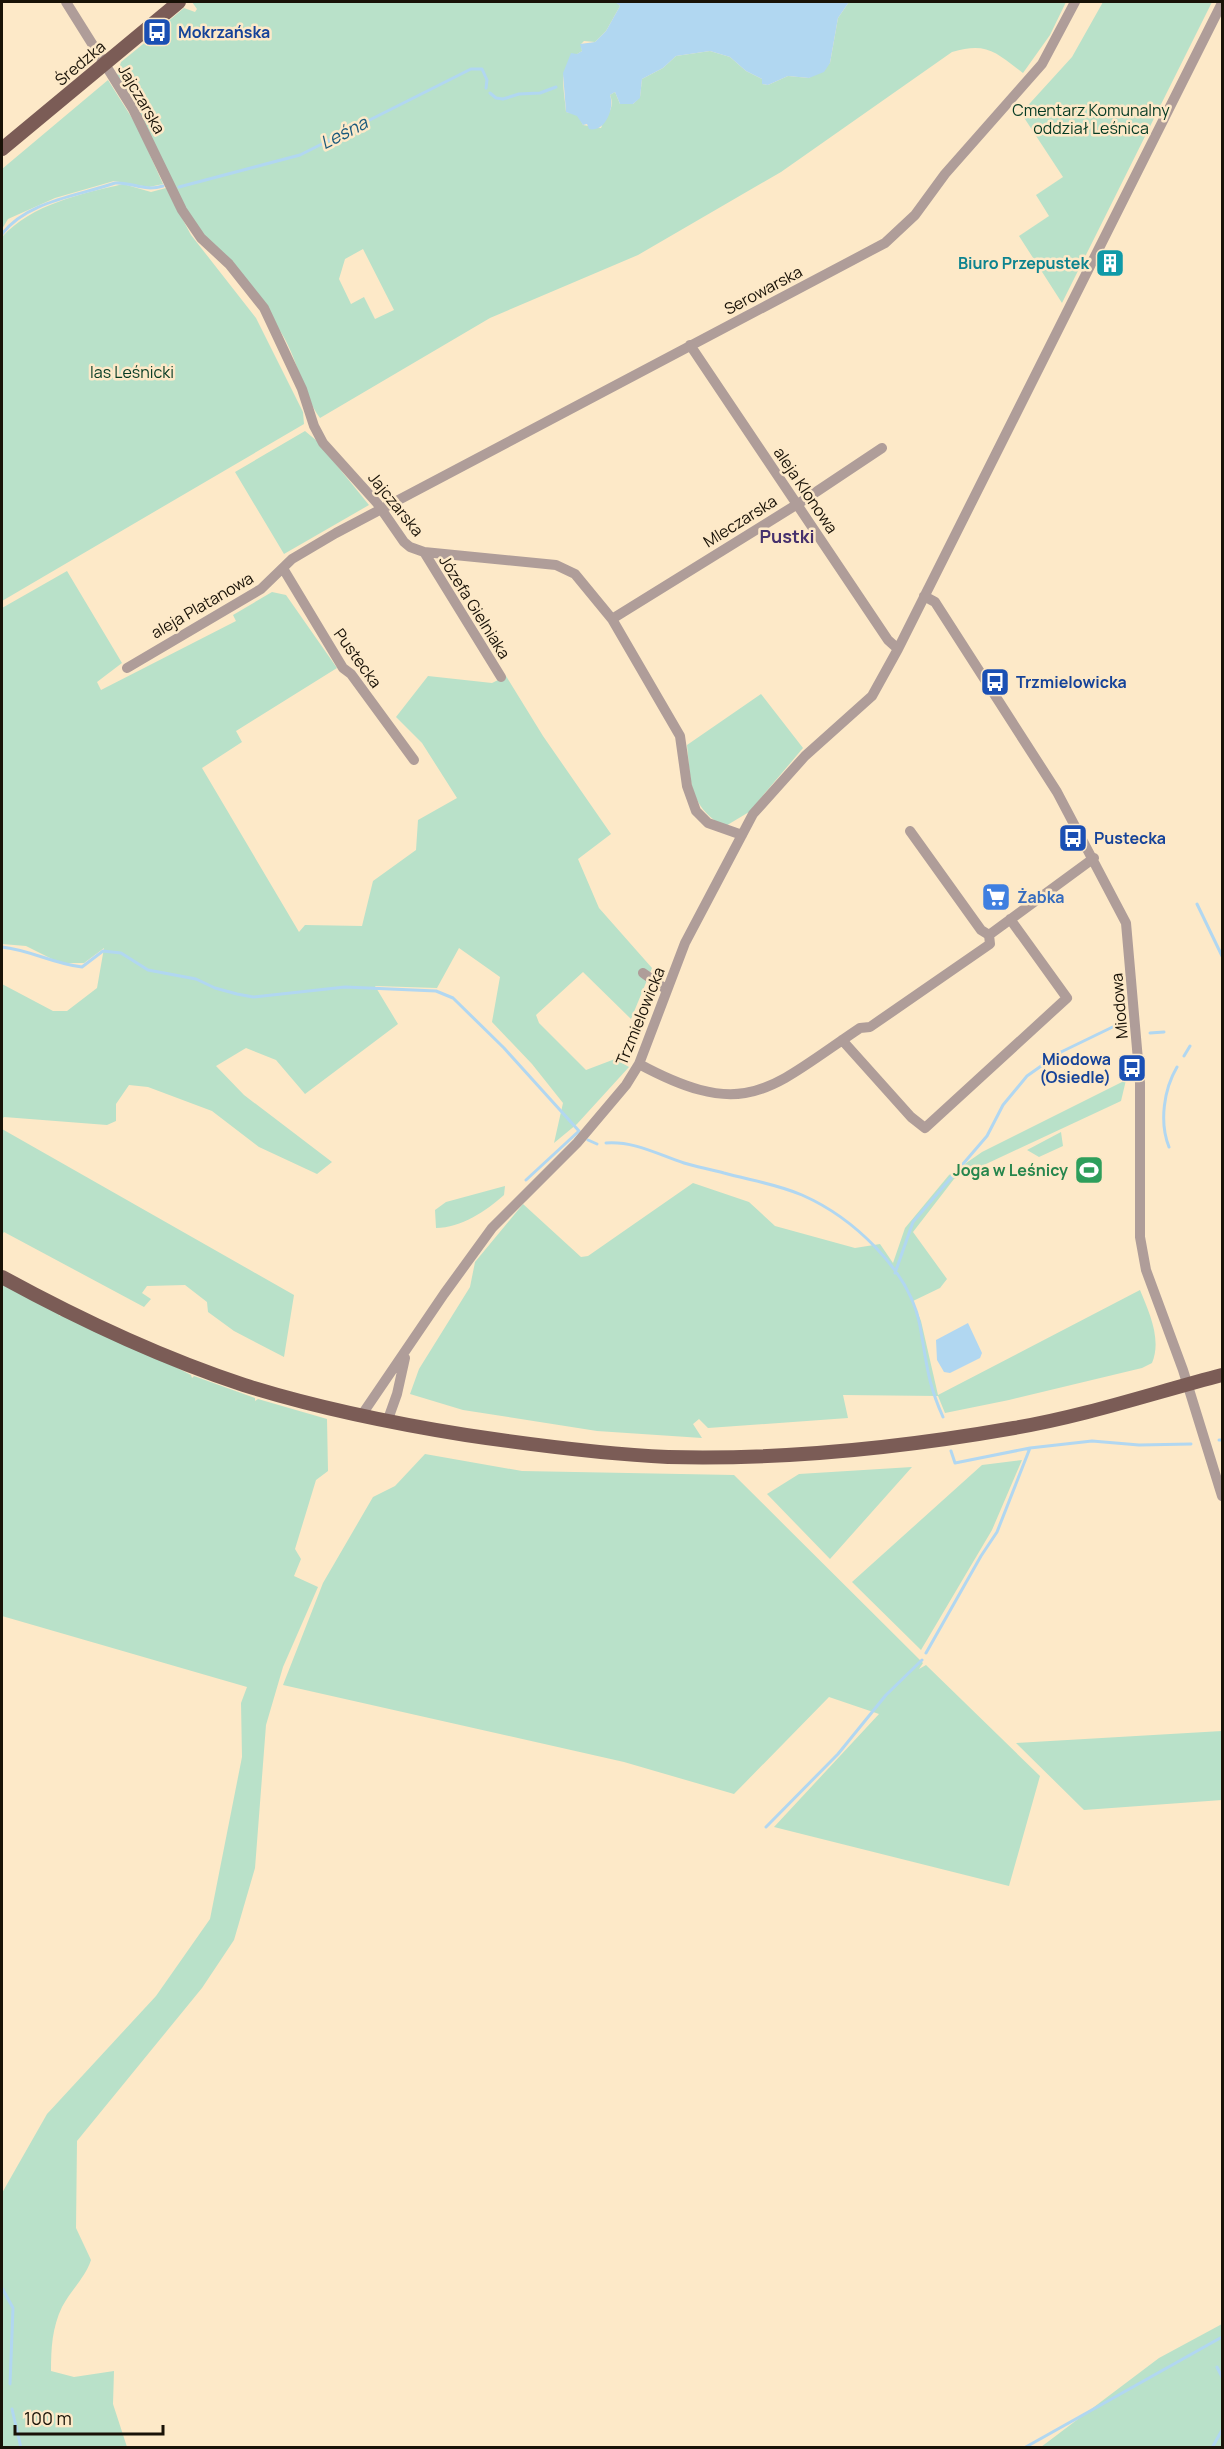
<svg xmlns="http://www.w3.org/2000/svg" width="1224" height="2449" font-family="Manrope,sans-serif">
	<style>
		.green { fill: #b9e1c9; fill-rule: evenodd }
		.water { fill: #b1d7f1 }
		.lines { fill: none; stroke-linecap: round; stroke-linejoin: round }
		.stream { stroke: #b1d7f1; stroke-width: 3 }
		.minor { stroke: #af9d99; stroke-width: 10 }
		.major { stroke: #7b5c56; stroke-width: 14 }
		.labels { text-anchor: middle; stroke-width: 5; stroke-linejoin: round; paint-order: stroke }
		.transit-label { font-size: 16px; font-weight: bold; fill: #164399; stroke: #fde9c8; text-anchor: start }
		.street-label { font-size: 16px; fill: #191207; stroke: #fde9c8 }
		.park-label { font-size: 16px; fill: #053a23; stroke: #fde9c8 }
		.culture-label { font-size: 16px; font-weight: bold; fill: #0d838f; stroke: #fde9c8; text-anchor: end }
		.shop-label { font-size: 16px; font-weight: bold; fill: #366cbe; stroke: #fde9c8; text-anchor: start }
		.leisure-label { font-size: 16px; font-weight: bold; fill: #27864d; stroke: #fde9c8; text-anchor: end }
		.water-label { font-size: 18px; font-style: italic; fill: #1b597c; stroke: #fde9c8 }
		.neighbourhood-label { font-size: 18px; font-weight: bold; fill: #46316d; stroke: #fde9c8 }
	</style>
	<rect width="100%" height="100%" fill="#fde9c8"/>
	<!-- green -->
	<path class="green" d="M192,2H616L620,6L606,31L595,42L584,41L581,44L582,51C556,66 564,86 566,112L578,115L583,125L601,128C605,116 616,109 610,95L615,92L620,104H633L640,97L642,79L663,68L676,56L710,51L730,57L746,71L762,79V84L768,85L788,76L809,78L830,63L838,18L849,2H1066L1050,35L1023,73C995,52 987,42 952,52L781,172L638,255L490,318L320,418C301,392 298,356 278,328C255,294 222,266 199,232C167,183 143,127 117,74L121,62L148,40L150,42L157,37L154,33L184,8L195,12L197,9ZM363,249L394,310L375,319L364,297L351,304L339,279L345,259Z
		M1103,2H1212L1062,303L1019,236L1049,216L1036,195L1063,177L1021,113L1072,57Z
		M108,80L137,126L163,184L149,187L114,181L55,198L8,219L2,229V169Z
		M123,184L151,192L166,188L191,235L256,318L303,412L304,424L2,601V237C32,204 81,194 123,184Z
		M305,431L317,441L369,505L284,554L235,472Z
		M67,571L122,663L97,682L101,690L236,621L233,615L272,592L286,595L337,668L236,731L242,742L202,768L299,932L305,925L362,926L373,881L416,850L418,820L457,798L422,743L396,717L428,676L492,683L506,676L543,736L611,834L578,859L599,908L652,968L631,1019L583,972L536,1015L539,1023L586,1070L615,1059L629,1067L577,1124L554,1143L563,1103L532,1064L492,1022L500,977L459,948L437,988L375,986L398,1024L305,1094L276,1060L246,1048L216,1066L244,1095L332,1162L317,1174L259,1147L212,1111L148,1087L129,1085L116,1104V1121L107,1125L4,1117L2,1119V984L53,1011H67L97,988L104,948L84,963H60L26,946L2,944V608Z
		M761,694L803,748L749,812L724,827C689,805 691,784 687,745Z
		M1126,1080L1121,1101L954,1179L913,1232L947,1279L940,1288L913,1301L921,1321L938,1395L1140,1290C1149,1312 1162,1339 1152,1363L1142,1368L1009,1400L945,1413L938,1396L843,1395L848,1418L708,1428L699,1419L693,1424L702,1438L597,1431L463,1410L410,1394L419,1369L470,1287L475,1262L523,1204L581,1257L588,1256L693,1183L749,1202L775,1226L855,1248L880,1244L893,1263L905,1228L949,1175L982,1152Z
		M2,1129L294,1295L284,1357L234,1331L208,1312L207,1302L185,1285L147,1286L142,1293L151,1299L144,1307L4,1232L2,1235Z
		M1061,1132L1063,1146L1039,1157L1027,1150Z
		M505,1186L504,1195C486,1211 461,1228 436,1228L435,1210L446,1202Z
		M2,1284L60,1314L59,1316L63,1315L155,1357L154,1359L158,1358L191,1375L192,1378L194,1376L255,1398V1401L258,1399L327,1419L328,1471L316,1480L295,1549L301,1559L294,1576L318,1587L283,1667L266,1725L255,1868L234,1940L202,1988L77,2141L76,2228L91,2260C85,2278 71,2290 62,2307C52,2328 51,2348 51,2371L74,2377L114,2371L113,2404L127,2447H2V2193L47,2114L156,1996L210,1919L242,1757L241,1703L247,1687L2,1616Z
		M425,1454L522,1471L734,1475L923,1663L919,1669L926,1665L1040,1776L1009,1886L774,1827L879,1714L829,1697L734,1794L624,1762L283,1685L323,1583L373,1497L395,1486Z
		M1022,1460L992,1530L921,1650L852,1582L982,1465Z
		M912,1467L830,1559L767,1494L799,1474Z
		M1222,1731V1800L1084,1810L1016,1743Z
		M1222,2324V2447H1041L1159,2358Z"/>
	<!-- water -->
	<path class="water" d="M615,2H849L838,18L830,63L824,72L809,78L788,76L768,85L762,84V79L746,71L730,57L710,51L676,56L663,68L642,79L640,98L633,104H620L615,92L610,95C615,108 605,133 589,129L587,124L583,125L577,116L566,112L563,73L571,53L577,54L582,51L580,44L595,42L606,31L620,6Z
		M968,1323L982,1353L980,1358L950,1373L944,1372L937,1360L936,1340Z"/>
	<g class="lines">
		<!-- stream -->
		<path class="stream" d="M490,93L496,98L503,99L519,94L540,93L556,87
			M179,187L300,155L471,69H482L487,80L486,88
			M2,234C27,201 78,196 115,183C134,182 143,192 163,186
			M1197,904L1222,956
			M2,947C30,950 54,964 82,967L103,951L121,953L148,970L196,979L215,988L237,994L253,997L345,987L436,991L453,998L504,1048L579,1131L526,1180
			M1150,1033L1164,1032
			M1184,1056L1190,1046
			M588,1140L597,1144
			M606,1143C634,1141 657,1154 684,1163C696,1167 711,1169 724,1173C749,1180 777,1184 802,1195C852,1217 910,1270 920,1326C927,1364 927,1381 943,1417
			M1169,1147C1159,1122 1164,1089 1177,1067
			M895,1273L913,1222L987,1136L1003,1105L1027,1076L1061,1052L1125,1021
			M1219,1440H1222
			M951,1451L955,1463L1030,1448L1092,1441L1139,1445L1191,1444
			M926,1653L981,1556L997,1532L1030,1448
			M766,1827L838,1754L886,1695L922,1660
			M2,2288L13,2308L10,2384
			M1217,2367L1222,2377
			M12,2409L21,2448
			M1024,2448L1222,2337
			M1212,2448L1222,2430"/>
		<!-- minor -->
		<path class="minor" d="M66,2L133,109L182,210L201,238L229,264L264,308L302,389L314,426L323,443L377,503L404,542L410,547L424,552L556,565L575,574L612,619L680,736L687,786L696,811L708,823L742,835
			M690,345L888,640L898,649
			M424,552L501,677
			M284,570L343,668L351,674L414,760
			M924,596L935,602L1057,792L1126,923L1140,1083V1237L1146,1270L1183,1370L1222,1496
			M612,619L804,500L882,448
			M127,668L261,589L292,559L336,533L885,243L915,215L945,174L1042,64L1075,2
			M910,831L981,930L989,935
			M643,973L667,990
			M842,1040L911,1117L925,1128L1067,998L1010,919
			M639,1064C747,1122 769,1089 860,1028L870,1027L990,944L989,935L1094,858
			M361,1416L444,1294L492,1228L577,1143L626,1085L639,1064L685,943L753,814L805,756L872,696L898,649L1222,3
			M387,1422L397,1394L405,1358"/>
		<!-- major -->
		<path class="major" d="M2,149L179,2
			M2,1277C77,1318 162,1358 244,1385C317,1408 391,1423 466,1435C533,1445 600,1454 668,1457C784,1460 900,1448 1014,1428C1085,1416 1153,1393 1222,1375"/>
	</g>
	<!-- icons -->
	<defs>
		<g id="bus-square" transform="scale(1.5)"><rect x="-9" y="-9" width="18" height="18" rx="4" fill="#1a4fb4" stroke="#fde9c8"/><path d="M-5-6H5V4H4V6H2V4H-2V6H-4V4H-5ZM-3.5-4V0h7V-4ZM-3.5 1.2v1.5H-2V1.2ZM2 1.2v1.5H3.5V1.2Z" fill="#fff"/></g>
		<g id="building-square" transform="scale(1.5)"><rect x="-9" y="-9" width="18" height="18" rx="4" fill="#0f9aa8" stroke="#fde9c8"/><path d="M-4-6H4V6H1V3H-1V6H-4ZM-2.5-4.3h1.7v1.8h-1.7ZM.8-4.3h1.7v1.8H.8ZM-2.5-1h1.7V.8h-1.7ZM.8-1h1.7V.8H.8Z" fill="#fff"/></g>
		<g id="supermarket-square" transform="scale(1.5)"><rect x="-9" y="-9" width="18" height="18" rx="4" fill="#3f7fe0" stroke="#fde9c8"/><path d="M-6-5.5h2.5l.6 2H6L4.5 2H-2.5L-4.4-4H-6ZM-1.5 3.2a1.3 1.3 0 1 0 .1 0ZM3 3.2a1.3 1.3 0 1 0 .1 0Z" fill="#fff"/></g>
		<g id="stadium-square" transform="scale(1.5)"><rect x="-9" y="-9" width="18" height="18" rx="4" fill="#2e9e5b" stroke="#fde9c8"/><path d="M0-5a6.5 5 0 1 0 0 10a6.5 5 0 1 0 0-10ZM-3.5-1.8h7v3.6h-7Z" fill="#fff"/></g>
	</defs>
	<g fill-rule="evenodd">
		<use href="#bus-square" x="157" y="32"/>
		<use href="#building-square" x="1110" y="263"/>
		<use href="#bus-square" x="995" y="682"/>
		<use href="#bus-square" x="1073" y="838"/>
		<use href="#supermarket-square" x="996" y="897"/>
		<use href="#bus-square" x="1132" y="1068"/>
		<use href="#stadium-square" x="1089" y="1170"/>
	</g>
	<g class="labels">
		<!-- transit labels -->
		<g class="transit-label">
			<text x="178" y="38">Mokrzańska</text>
			<text x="1016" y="688">Trzmielowicka</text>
			<text x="1094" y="844">Pustecka</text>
			<text x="1111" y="1065" text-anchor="end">Miodowa<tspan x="1111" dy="18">(Osiedle)</tspan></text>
		</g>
		<!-- street labels -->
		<g class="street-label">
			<text transform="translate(80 63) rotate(-40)" y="6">Średzka</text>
			<text transform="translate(142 99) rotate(60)" y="6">Jajczarska</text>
			<text transform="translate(763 290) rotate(-28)" y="6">Serowarska</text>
			<text transform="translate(806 490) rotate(56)" y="6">aleja Klonowa</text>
			<text transform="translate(396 504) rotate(51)" y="6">Jajczarska</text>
			<text transform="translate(740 521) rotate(-32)" y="6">Mleczarska</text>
			<text transform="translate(202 605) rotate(-30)" y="6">aleja Platanowa</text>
			<text transform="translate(475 607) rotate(58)" y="6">Józefa Gielniaka</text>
			<text transform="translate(358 658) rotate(54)" y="6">Pustecka</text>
			<text transform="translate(1119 1006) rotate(-95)" y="6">Miodowa</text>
			<text transform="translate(640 1016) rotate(-68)" y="6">Trzmielowicka</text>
		</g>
		<!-- park labels -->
		<g class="park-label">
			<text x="1091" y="116">Cmentarz Komunalny<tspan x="1091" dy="18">oddział Leśnica</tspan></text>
			<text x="132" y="378">las Leśnicki</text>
		</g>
		<!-- culture labels -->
		<g class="culture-label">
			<text x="1089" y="269">Biuro Przepustek</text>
		</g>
		<!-- shop labels -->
		<g class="shop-label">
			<text x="1017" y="903">Żabka</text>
		</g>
		<!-- leisure labels -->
		<g class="leisure-label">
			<text x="1068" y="1176">Joga w Leśnicy</text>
		</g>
		<!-- water labels -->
		<g class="water-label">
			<text transform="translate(344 133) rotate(-27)" y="6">Leśna</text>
		</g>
		<!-- neighbourhood labels -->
		<g class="neighbourhood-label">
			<text x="787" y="543">Pustki</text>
		</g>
	</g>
	<!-- border -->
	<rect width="1224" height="2449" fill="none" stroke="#191207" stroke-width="6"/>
	<!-- scale -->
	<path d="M15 2425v9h148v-9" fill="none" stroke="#191207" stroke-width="3"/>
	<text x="24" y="2425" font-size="18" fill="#191207" stroke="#fde9c8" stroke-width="4.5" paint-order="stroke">100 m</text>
</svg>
